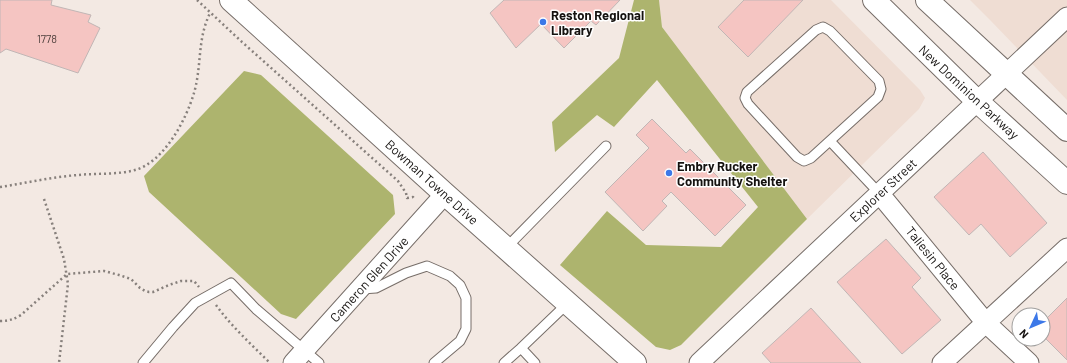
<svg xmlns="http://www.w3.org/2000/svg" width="1067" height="363" font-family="Barlow,sans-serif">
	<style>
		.built { fill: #efddd3 }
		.forest { fill: #adb46e }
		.building { fill: #f5c5c2; stroke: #c1b6b5 }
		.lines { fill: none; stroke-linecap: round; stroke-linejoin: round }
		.lane-casing { stroke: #766d68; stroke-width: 11 }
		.street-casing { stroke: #766d68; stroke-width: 21 }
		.secondary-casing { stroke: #766d68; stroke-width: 24 }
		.path { stroke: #87807c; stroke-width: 2.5; stroke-dasharray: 2 3; stroke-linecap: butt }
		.lane { stroke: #fff; stroke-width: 9 }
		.street { stroke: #fff; stroke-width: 19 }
		.secondary { stroke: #fff; stroke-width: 22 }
		.poi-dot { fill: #3c78e8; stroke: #fff; stroke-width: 1.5 }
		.labels { text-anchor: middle; stroke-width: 3; stroke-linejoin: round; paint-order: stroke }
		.number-label { font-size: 11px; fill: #4d3f3c }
		.poi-label { font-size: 13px; font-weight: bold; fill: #151210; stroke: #fff; text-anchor: start }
		.street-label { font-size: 13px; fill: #151210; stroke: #fff }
	</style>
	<rect width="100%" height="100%" fill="#f3e9e3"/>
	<!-- built -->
	<path class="built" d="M659,0H831L920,90L925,98L919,109L807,219L662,27Z
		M970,0H1067V100L991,21Z"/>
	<!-- forest -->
	<path class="forest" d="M634,0H659L662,27L807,219L681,345L670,350L656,347L560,265L607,211L646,245L721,247L758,207L657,80L614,127L597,115L555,152L552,122L619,58Z
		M244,71L261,75L393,195L395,214L296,319L281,314L149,192L144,176Z"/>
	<!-- building -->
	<path class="building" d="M0,0H52L51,5L91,15L88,22L100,28L78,73L6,49L0,53Z
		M504,0H620L596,25L591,21L564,48L541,24L516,48L490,13Z
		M744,0H803L748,57L718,27Z
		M652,119L686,153L690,149L746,205L715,236L671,192L662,201L667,206L643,231L605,192L649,148L636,135Z
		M983,152L1047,223L1010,257L981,224L969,235L934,197Z
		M886,239L921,278L912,287L941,320L902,354L837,282Z
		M1067,298V360L1043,336V322Z
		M811,308L861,363H771L762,353Z"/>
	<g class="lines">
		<!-- lane casing -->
		<g class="lane-casing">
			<path id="lane" d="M823,27L830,31L879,81L881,89L878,97L811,158L804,161L797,157L748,104L745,98L747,92L816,30Z
				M830,141L879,193
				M506,248L606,146
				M362,289L376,288L406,273L427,266L450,276L460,285L466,298V329L460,341L434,363
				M143,363L173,327L195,303L231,283L256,309L319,363
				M504,363L521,348
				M535,363L521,348L568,303"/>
		</g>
		<!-- street casing -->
		<g class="street-casing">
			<path id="street" d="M879,193L986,323L1029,363
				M293,363L445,194
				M699,363L1067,17
				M942,363L1067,248"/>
		</g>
		<!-- secondary casing -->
		<g class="secondary-casing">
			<path id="secondary" d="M231,0L445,194L635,363
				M874,0L977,101L1067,183
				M927,0L1067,130"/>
		</g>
		<!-- path -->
		<path class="path" d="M197,0L242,42L398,181L406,193L407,198L413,197L415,200
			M0,187C26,183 52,177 78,175C97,173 117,175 135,170C164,162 186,120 194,93C202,65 197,40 210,13
			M44,199L64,259L68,284L59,363
			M216,305C231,326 251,344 270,363
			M0,321C9,321 14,319 21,315L67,274L104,271L119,275L131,279L140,288L145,291L149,292H153L169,285L181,281H194L199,287"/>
		<!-- lane -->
		<use href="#lane" class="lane"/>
		<!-- street -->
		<use href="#street" class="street"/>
		<!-- secondary -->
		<use href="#secondary" class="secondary"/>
	</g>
	<!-- markers -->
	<g class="poi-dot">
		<circle cx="543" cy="22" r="4"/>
		<circle cx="669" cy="173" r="4"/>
	</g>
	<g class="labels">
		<!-- number labels -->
		<g class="number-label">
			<text x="47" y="43">1778</text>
		</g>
		<!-- poi labels -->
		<g class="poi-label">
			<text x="551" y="20">Reston Regional<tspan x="551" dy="15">Library</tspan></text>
			<text x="677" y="171">Embry Rucker<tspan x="677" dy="15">Community Shelter</tspan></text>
		</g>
		<!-- street labels -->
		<g class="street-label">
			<text transform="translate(969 92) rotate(43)" y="5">New Dominion Parkway</text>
			<text transform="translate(432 182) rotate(42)" y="5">Bowman Towne Drive</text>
			<text transform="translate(883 190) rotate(-43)" y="5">Explorer Street</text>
			<text transform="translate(933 258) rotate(51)" y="5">Taliesin Place</text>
			<text transform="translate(369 279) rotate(-48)" y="5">Cameron Glen Drive</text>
		</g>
	</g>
	<!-- north arrow -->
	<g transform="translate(1031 327) rotate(226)"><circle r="19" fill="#ffffff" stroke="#a1a09f"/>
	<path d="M0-3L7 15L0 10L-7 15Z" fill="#3c78e8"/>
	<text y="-6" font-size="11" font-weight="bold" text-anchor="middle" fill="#151210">N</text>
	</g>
</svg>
